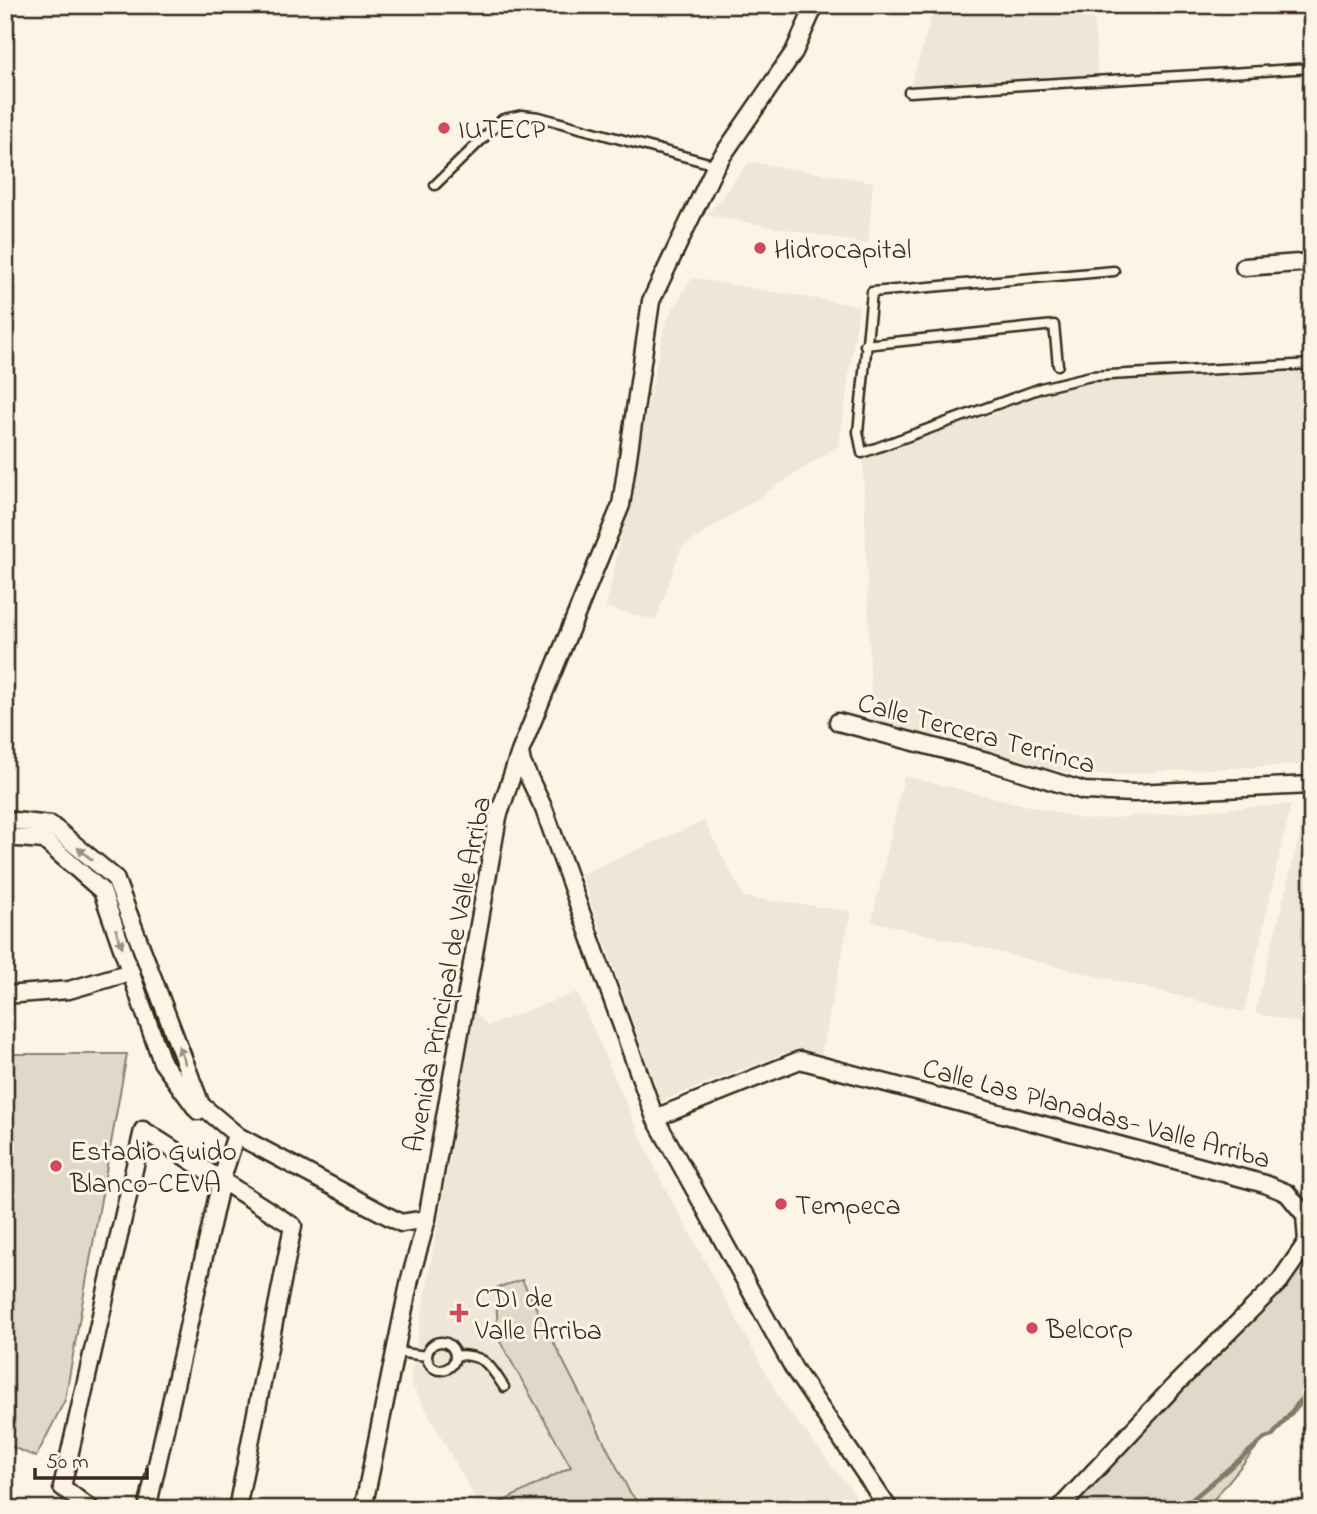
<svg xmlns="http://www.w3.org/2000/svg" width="1317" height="1514" font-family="'Indie Flower',sans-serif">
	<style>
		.built { fill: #eee6d6 }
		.green { fill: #e0d8c8; stroke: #8e8173; stroke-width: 2 }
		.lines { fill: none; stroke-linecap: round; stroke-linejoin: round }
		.stream { stroke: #85796b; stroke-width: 4.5 }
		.service-casing { stroke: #3b2a1e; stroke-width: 13 }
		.minor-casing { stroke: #3b2a1e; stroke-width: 21 }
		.service { stroke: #fcf5e5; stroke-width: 8 }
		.minor { stroke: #fcf5e5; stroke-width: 16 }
		.oneway { fill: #9c9082 }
		.poi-dot { fill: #d1495b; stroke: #fcf5e5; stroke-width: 2.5 }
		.labels { text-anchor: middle; stroke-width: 6; stroke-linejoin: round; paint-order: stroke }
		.poi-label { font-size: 28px; fill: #3b2a1e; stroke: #fcf5e5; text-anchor: start }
		.street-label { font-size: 28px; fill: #3b2a1e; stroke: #fcf5e5 }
	</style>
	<rect width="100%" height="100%" fill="#fcf5e5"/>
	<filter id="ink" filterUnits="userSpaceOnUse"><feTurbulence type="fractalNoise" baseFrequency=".0143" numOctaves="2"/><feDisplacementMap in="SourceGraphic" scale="14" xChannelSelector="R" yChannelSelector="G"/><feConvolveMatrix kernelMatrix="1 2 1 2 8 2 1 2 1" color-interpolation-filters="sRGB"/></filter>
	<g filter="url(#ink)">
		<!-- built -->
		<path class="built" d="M935,5H1093L1098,81L909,92Z
			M749,162L873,182L868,244L707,215Z
			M692,278L859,306L839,445L681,548L656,620L606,608L665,323Z
			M1312,371V764L1093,775L987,761L872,728L863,456L1091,376Z
			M904,776L1088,820L1291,804L1244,1012L872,921Z
			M1308,801H1312V1026L1255,1013Z
			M704,821L744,897L851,911L821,1056L785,1053L661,1101L581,874Z
			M577,992L658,1175L781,1401L866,1509H642L629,1491L511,1360L571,1467L488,1509H481L410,1381L451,1151L467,1000L487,1026Z"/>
		<!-- green -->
		<path class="green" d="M5,1054H127L65,1400L36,1457L5,1444Z
			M1312,1211V1393L1272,1436L1264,1438L1206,1509H1059L1149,1400L1280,1281L1306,1242L1305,1215Z
			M522,1280L629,1491L643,1509H488L571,1467L498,1338L496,1288Z"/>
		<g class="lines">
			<!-- stream -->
			<path class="stream" d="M1185,1509L1188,1503L1265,1438L1272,1436L1312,1386"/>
			<!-- service casing -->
			<g class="service-casing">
				<path id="service" d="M909,92L1312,68
					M435,185L503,119L522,115L539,117L716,165
					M1114,271L872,292L858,432L862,453L1041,388L1091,376L1312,364
					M865,345L1054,325L1058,365
					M427 1356a14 14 0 1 1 28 0a14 14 0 1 1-28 0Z
					M395,1352L427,1356
					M455,1355C484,1354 489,1364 504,1387"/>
			</g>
			<!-- minor casing -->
			<g class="minor-casing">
				<path id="minor" d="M1244,267L1312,262
					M838,722L987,761L1084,791L1134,793L1312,785
					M520,752L522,763L544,809L655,1118L794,1369L889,1509
					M5,820L51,825L115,878L201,1105L238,1136L401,1223L427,1219
					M5,837L44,840L102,891L162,1062L198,1111
					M5,995L69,990L131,972
					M655,1118L800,1060L1265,1184L1287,1193L1305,1215L1307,1242L1280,1281L1176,1384L1059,1509
					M91,1509L62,1487L143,1130L293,1226L237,1509
					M147,1509L221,1181L234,1141
					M363,1509L410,1279L427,1219L498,817L520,752L621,505L651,301L716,165L794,52L815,5"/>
			</g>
			<!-- service -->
			<use href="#service" class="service"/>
			<!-- minor -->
			<use href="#minor" class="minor"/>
		</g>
		<!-- one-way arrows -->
		<defs><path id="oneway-solid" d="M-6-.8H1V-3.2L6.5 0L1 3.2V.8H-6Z" transform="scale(1.75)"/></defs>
		<g class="oneway">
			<use href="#oneway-solid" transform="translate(85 854) rotate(-141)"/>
			<use href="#oneway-solid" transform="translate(119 938) rotate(70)"/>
			<use href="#oneway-solid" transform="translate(182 1055) rotate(-111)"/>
		</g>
	</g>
	<!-- markers -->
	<g class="poi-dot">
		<circle cx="444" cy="128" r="7"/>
		<circle cx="760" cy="248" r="7"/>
		<circle cx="56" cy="1166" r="7"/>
		<circle cx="781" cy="1204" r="7"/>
		<path d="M455.5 1302.5h7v7h7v7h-7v7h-7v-7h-7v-7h7z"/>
		<circle cx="1032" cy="1328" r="7"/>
	</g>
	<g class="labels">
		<!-- poi labels -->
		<g class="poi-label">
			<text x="458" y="138">IUTECP</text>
			<text x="774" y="258">Hidrocapital</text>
			<text x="70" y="1160">Estadio Guido<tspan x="70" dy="32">Blanco-CEVA</tspan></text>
			<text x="795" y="1214">Tempeca</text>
			<text x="475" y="1307">CDI de<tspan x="475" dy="32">Valle Arriba</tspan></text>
			<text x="1046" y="1338">Belcorp</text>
		</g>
		<!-- street labels -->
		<g class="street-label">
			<text transform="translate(977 732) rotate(15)" y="10">Calle Tercera Terrinca</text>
			<text transform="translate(446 974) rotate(-79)" y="10">Avenida Principal de Valle Arriba</text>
			<text transform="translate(1097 1112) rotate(15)" y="10">Calle Las Planadas- Valle Arriba</text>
		</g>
	</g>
	<!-- margin -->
	<rect width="1317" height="1514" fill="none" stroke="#fcf5e5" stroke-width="28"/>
	<rect x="14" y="14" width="1289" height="1486" fill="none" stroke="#3b2a1e" stroke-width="2.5" filter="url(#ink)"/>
	<!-- scale -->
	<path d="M35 1468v10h112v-10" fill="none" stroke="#3b2a1e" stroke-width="3.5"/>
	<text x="46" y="1468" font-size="21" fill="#3b2a1e" stroke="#fcf5e5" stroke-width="5" paint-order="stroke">50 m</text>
</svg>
